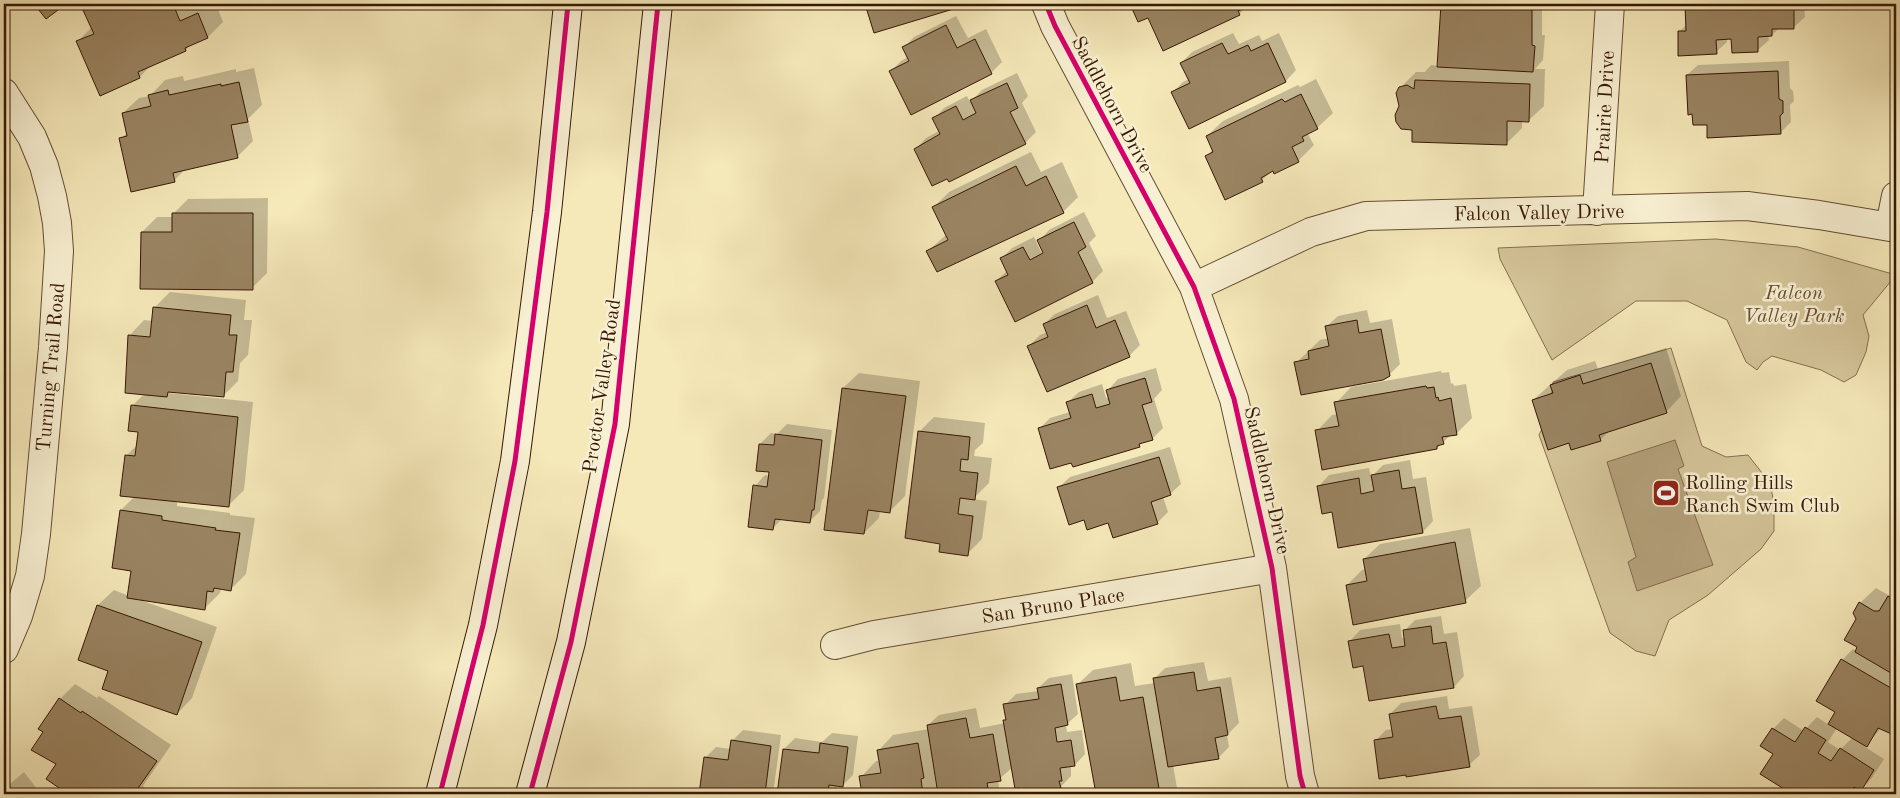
<svg xmlns="http://www.w3.org/2000/svg" width="1900" height="798" font-family="'Old Standard TT',serif">
	<style>
		.green { fill: #d5c59a; stroke: #866e4f }
		.water { fill: #b4a17b; stroke: #826a4b }
		.shadow { fill: #0003; fill-rule: evenodd }
		.building { fill: #9a8462; stroke: #371804 }
		.lines { fill: none; stroke-linecap: round; stroke-linejoin: round }
		.street-casing { stroke: #664c31; stroke-width: 30 }
		.secondary-casing { stroke: #371804; stroke-width: 30 }
		.street { stroke: #f8f0d2; stroke-width: 28 }
		.secondary { stroke: #f8f0d2; stroke-width: 28 }
		.cycleway-casing { stroke: #f8f0d2; stroke-width: 8 }
		.cycleway { stroke: #d6006c; stroke-width: 5 }
		.labels { text-anchor: middle; stroke-width: 5; stroke-linejoin: round; paint-order: stroke }
		.street-label { font-size: 20px; fill: #371804; stroke: #f8f0d2 }
		.park-label { font-size: 20px; font-style: italic; fill: #664c31; stroke: #f8f0d2 }
		.poi-label { font-size: 20px; fill: #371804; stroke: #f8f0d2; text-anchor: start }
	</style>
	<rect width="100%" height="100%" fill="#f5e8b9"/>
	<filter id="stains"><feTurbulence type="fractalNoise" baseFrequency=".004" numOctaves="4"/><feColorMatrix values="0 0 0 0 .2 0 0 0 0 .09 0 0 0 0 .02 0 0 0 .5 -.17"/></filter>
	<radialGradient id="worn" r=".72"><stop offset=".6" stop-color="#630" stop-opacity="0"/><stop offset="1" stop-color="#630" stop-opacity=".3"/></radialGradient>
	<!-- green -->
	<path class="green" d="M1716,239L1798,247L1896,275L1863,315L1869,336L1866,352L1856,375L1844,382L1821,370L1772,356L1763,362L1757,370L1746,362L1727,320L1687,301H1636L1552,360L1500,259L1498,248Z
		M1671,348L1702,446L1726,457L1748,455L1770,483L1774,503V531L1761,549L1708,595L1669,620L1655,656L1636,651L1610,633L1539,435L1550,413L1553,382Z"/>
	<!-- water -->
	<path class="water" d="M1675,440L1684,466L1678,469L1713,565L1637,591L1628,562L1636,557L1607,462Z"/>
	<!-- shadow -->
	<path class="shadow" d="M89,4H195L196,6L201,4H216L223,22L208,37L191,44L186,50L151,65L140,77L78,41L92,27L84,9Z
		M867,4H962L960,6L874,31Z
		M1131,4H1250L1239,14L1148,16L1139,21Z
		M1442,4H1542V35H1545L1543,60L1535,69H1545L1544,106L1528,121H1522V128L1506,144L1413,129L1400,106V88L1416,72H1425L1431,65L1439,66Z
		M1686,4H1804L1805,17L1794,27L1779,28L1772,35H1768L1769,40L1758,50L1733,38H1727V42L1716,52L1679,32L1687,24Z
		M956,16L968,38L986,29L1002,62L991,73L891,71L901,61L908,57L904,48L914,37Z
		M1233,33L1239,44L1259,35L1262,41L1279,33L1296,70L1286,81L1189,127L1173,92L1183,82L1189,79L1181,63L1192,52Z
		M1789,61L1790,88L1793,91L1794,101L1790,105L1791,122L1780,133L1708,123L1687,75L1698,65Z
		M254,68L262,105L248,119L253,141L238,156L186,168L174,181L121,139L128,132L123,113L139,98L150,96L165,80L183,76L184,81L236,69V72Z
		M1017,73L1028,96L1022,103L1036,132L1025,143L916,149L926,138L939,131L934,119L944,108L967,96L970,102L982,90Z
		M1316,79L1333,113L1317,128L1308,134L1314,145L1298,161L1272,171L1262,180L1226,198L1206,157L1213,149L1207,136L1223,121L1298,85L1300,87Z
		M1031,152L1041,172L1062,162L1078,197L1063,212L928,251L947,234L934,207L949,192Z
		M268,198L267,273L252,288L142,232L157,217H173V214L188,199Z
		M1084,212L1096,236L1089,243L1103,271L1092,282L996,281L1007,271L1001,259L1012,248L1034,237L1042,254L1044,253L1039,241L1049,230Z
		M170,292L246,300L244,320H252L248,355L240,363L238,381L223,396L172,391L169,393L253,402L244,490L228,506L177,500V506L230,513V515L255,518L246,574L231,589L221,588L220,593L205,608L143,601L217,627L192,698L177,714L110,670L79,659L98,605L114,590L129,596L132,570L113,567L121,510L135,496L126,456L138,444L139,431L132,406L145,393L129,336L144,320L153,321L154,308Z
		M1098,295L1107,318L1126,311L1140,345L1129,356L1029,346L1040,335L1048,332L1044,324L1055,314Z
		M1367,310L1370,323L1392,319L1400,364L1389,375L1296,363L1320,340L1329,338L1327,326L1338,316Z
		M1666,348L1681,396L1666,412L1610,430L1600,440L1570,442L1533,400L1567,370L1595,361L1598,369Z
		M1156,368L1162,390L1154,399L1163,428L1152,439L1143,441L1139,446L1039,429L1050,418L1070,412L1068,402L1079,392L1102,384L1106,398L1110,397L1108,390L1118,379Z
		M1441,371L1442,373L1449,372L1451,384L1453,383L1454,386L1466,384L1472,418L1457,433L1452,434L1437,448L1317,431L1332,415L1338,414L1336,403L1351,387Z
		M859,373L920,381L905,496L889,512L880,510L879,518L864,533L843,388Z
		M934,417L985,423L983,443L975,450L974,456L992,458L989,483L973,499L987,501L982,539L967,554L942,543L919,432Z
		M787,424L832,430L824,498L822,500L820,511L809,522L783,518L773,528L755,486L765,475L770,476V471L760,444L771,433L777,434Z
		M1170,447L1181,484L1170,494L1163,497L1168,512L1157,523L1109,522L1085,519L1059,487L1070,477Z
		M1410,460L1413,479L1426,477L1433,521L1423,532L1319,486L1329,475L1369,468L1371,477L1383,465Z
		M1470,528L1481,586L1465,601L1347,585L1362,570L1366,569L1364,559L1380,544Z
		M1876,588L1890,596L1896,589V734L1881,728L1865,747L1884,759L1871,779L1860,790L1856,787L1851,794H1794L1762,774L1775,754L1773,729L1784,718L1804,731L1817,717L1829,725L1837,712L1818,701L1842,660L1853,649L1857,651L1858,619L1860,603ZM1837,728L1853,737L1840,750L1828,742Z
		M1441,616L1444,634L1457,632L1464,676L1454,687L1386,699L1350,641L1360,630L1400,624L1402,638H1405L1404,631L1415,620Z
		M1204,662L1208,681L1231,677L1239,723L1227,735L1229,747L1218,758L1173,765L1177,788L1170,794H1097L1077,685L1093,670L1131,663L1135,686L1155,683L1154,679L1165,668Z
		M1072,674L1078,714L1066,725L1067,732L1082,730L1085,754L1075,765H1071V776L1054,794H1021L1013,767L998,780L1000,794H864L861,777L876,761H880L878,751L893,735L929,729L928,725L939,715L976,708L980,728L1005,723V720L1007,718L1005,705L1016,694L1039,691L1038,688L1049,678Z
		M75,684L97,698L99,696L171,745L143,786L145,788L140,794H71L48,779L58,764L60,699Z
		M1447,696L1449,709L1472,706L1480,755L1469,765L1375,741L1386,730L1393,729L1390,714L1401,703Z
		M743,730L781,735L773,794H700L705,758L716,747L731,749L732,741Z
		M832,733L858,736L853,775L842,786L837,785V790L852,792L851,794H778L784,749L795,738L822,742Z
		M24,772L41,794H4V789Z"/>
	<!-- building -->
	<path class="building" d="M34,4H66L46,19Z
		M93,4H173L180,21L198,13L208,38L185,48L186,51L138,72L140,78L100,96L76,41L94,34L82,8Z
		M865,4H959L960,7L874,33Z
		M1130,4H1253L1238,11L1240,15L1163,51L1148,18L1138,22Z
		M1441,4L1532,8V45L1535,46L1533,72L1437,67Z
		M1685,4H1794V29H1772V36L1758,37V52L1732,53L1731,39L1716,40L1717,54L1678,56V31H1686Z
		M946,25L957,48L975,39L992,74L911,115L889,71L909,61L902,47Z
		M1222,43L1228,54L1248,45L1251,51L1268,43L1286,82L1189,129L1171,92L1190,83L1180,63Z
		M1778,71L1779,99L1783,101V113L1780,116L1781,134L1707,138V125H1693L1692,114L1688,115L1686,75Z
		M1415,80L1530,84L1529,122L1507,121V145L1412,142V130L1401,129L1396,122L1395,115L1399,106L1396,93L1399,87L1407,85L1414,89Z
		M239,82L248,122L231,125L238,158L173,173L175,182L131,192L119,138L127,136L122,113L151,106L148,95L168,90L169,95L221,84V86Z
		M1007,83L1018,108L1010,112L1026,144L949,182L947,179L932,186L914,149L940,134L932,118L956,106L963,120L976,113L970,100Z
		M1301,94L1318,129L1302,137L1304,141L1292,147L1299,162L1274,174L1273,171L1261,178L1263,182L1225,200L1205,156L1213,152L1206,136L1282,99L1285,102Z
		M1016,166L1026,186L1046,176L1064,213L937,272L926,251L948,240L932,207Z
		M172,213H253V290L140,289L141,232H172Z
		M1074,222L1086,247L1078,252L1093,283L1015,322L995,281L1008,275L1000,258L1023,247L1030,260L1043,253L1037,240Z
		M1087,305L1096,328L1115,320L1130,357L1047,392L1027,346L1048,337L1043,324Z
		M153,307L231,315L229,335H237L233,372H226L224,397L168,392L167,397L125,393L128,335L150,337Z
		M1357,320L1359,333L1381,329L1390,376L1383,380L1301,395L1294,362L1309,359L1308,351L1329,346L1325,326Z
		M1651,363L1667,413L1599,435L1601,441L1571,450L1569,443L1548,450L1532,400L1553,393L1550,385L1580,375L1583,384Z
		M1145,378L1152,402L1142,405L1153,440L1139,444L1140,447L1073,467L1071,463L1050,469L1038,428L1071,418L1066,402L1092,394L1096,408L1110,404L1106,390Z
		M1426,386L1427,388L1434,387L1436,398L1438,397L1439,401L1451,398L1457,435L1442,437L1444,444L1437,446V449L1322,470L1315,430L1339,426L1334,402Z
		M842,388L906,396L890,513L868,510L864,534L824,530Z
		M131,405L238,417L229,507L120,496L125,455L135,456L138,432L128,431Z
		M918,431L970,437L968,460L961,459L960,471L978,473L975,500L960,498L958,514L973,516L968,556L939,552L940,544L905,538Z
		M775,434L822,440L814,510H812L810,523L775,519L773,530L748,527L753,485L767,487L769,472L756,471L759,444L774,445Z
		M1159,457L1171,495L1151,502L1158,524L1113,538L1108,523L1087,530L1084,520L1069,525L1057,487Z
		M1399,470L1402,489L1415,487L1423,533L1338,548L1332,512L1322,514L1317,486L1359,478L1361,494L1374,491L1371,475Z
		M120,510L162,516V520L216,528L215,530L240,533L231,591L214,588L213,592L207,591L205,610L127,598L131,571L112,568Z
		M1455,542L1466,603L1353,625L1346,585L1367,581L1363,559Z
		M1888,596L1896,601V676L1855,652L1857,647L1844,640L1856,619L1853,613L1859,602L1874,611H1879Z
		M97,605L202,642L177,715L102,689L108,671L78,660Z
		M1431,626L1433,644L1446,642L1454,688L1369,701L1363,666L1353,668L1348,641L1389,634L1392,648L1405,646L1403,630Z
		M1841,659L1896,691V736L1878,728L1867,747L1828,724L1835,712L1816,701Z
		M1194,672L1197,691L1220,687L1228,735L1215,738L1219,759L1168,767L1153,678Z
		M1116,677L1120,701L1143,697L1160,794H1096L1076,684Z
		M1061,684L1068,725L1055,728L1057,742L1071,740L1075,766L1060,768L1062,781H1059L1061,788L1056,789L1057,792L1055,794H1044V791L1041,792L1042,794H1020L1019,788L1015,789L1003,720H1006L1003,704L1039,699L1037,688Z
		M59,698L81,713L82,711L157,761L134,794H68L46,779L56,764L31,750L43,732L38,729Z
		M1436,706L1439,719L1461,716L1470,767L1406,777V775L1379,779L1374,740L1393,737L1389,714Z
		M966,718L970,738L993,734L1001,781L987,783L989,794H938L927,725Z
		M1805,727L1826,740L1818,753L1831,761L1840,748L1874,770L1861,791L1854,787L1849,794H1792L1760,774L1773,754L1760,746L1772,728L1795,742Z
		M731,740L771,746L765,794H699L704,757L728,760Z
		M820,743L848,747L843,787L829,785L828,794H777L783,749L819,753Z
		M918,743L924,778L921,779L923,794H862L859,776L881,773L877,750Z
		M8,787L14,794H4V790Z"/>
	<g class="lines">
		<!-- street casing -->
		<g class="street-casing">
			<path id="street" d="M1046,4L1055,26L1194,287L1234,399L1272,568L1300,776L1305,794
				M4,93L32,137L44,166L52,196L57,223L59,251L53,347L36,534L30,576L18,616L4,649
				M1597,211L1610,4
				M1890,226L1896,196
				M1194,287L1311,232L1366,216L1747,206L1819,215L1896,228
				M835,645L874,635L1272,568"/>
		</g>
		<!-- secondary casing -->
		<g class="secondary-casing">
			<path id="secondary" d="M440,794L483,625L515,461L547,212L568,4
				M530,794L571,642L615,424L658,4"/>
		</g>
		<!-- street -->
		<use href="#street" class="street"/>
		<!-- secondary -->
		<use href="#secondary" class="secondary"/>
		<!-- cycleway casing -->
		<g class="cycleway-casing">
			<path id="cycleway" d="M1046,4L1055,26L1194,287L1234,399L1272,568L1300,776L1305,794
				M440,794L483,625L515,461L547,212L568,4
				M530,794L571,642L615,424L658,4"/>
		</g>
		<!-- cycleway -->
		<use href="#cycleway" class="cycleway"/>
	</g>
	<!-- icons -->
	<defs>
		<g id="stadium-square" transform="scale(1.4375)"><rect x="-9" y="-9" width="18" height="18" rx="4" fill="#8f2418" stroke="#f8f0d2"/><path d="M0-5a6.5 5 0 1 0 0 10a6.5 5 0 1 0 0-10ZM-3.5-1.8h7v3.6h-7Z" fill="#fff"/></g>
	</defs>
	<g fill-rule="evenodd">
		<use href="#stadium-square" x="1666" y="493"/>
	</g>
	<g class="labels">
		<!-- street labels -->
		<g class="street-label">
			<text transform="translate(1113 104) rotate(62)" y="7">Saddlehorn Drive</text>
			<text transform="translate(1604 107) rotate(-87)" y="7">Prairie Drive</text>
			<text transform="translate(1539 212) rotate(-1)" y="7">Falcon Valley Drive</text>
			<text transform="translate(50 367) rotate(-85)" y="7">Turning Trail Road</text>
			<text transform="translate(601 386) rotate(-82)" y="7">Proctor Valley Road</text>
			<text transform="translate(1268 480) rotate(77)" y="7">Saddlehorn Drive</text>
			<text transform="translate(1053 605) rotate(-9)" y="7">San Bruno Place</text>
		</g>
		<!-- park labels -->
		<g class="park-label">
			<text x="1794" y="299">Falcon<tspan x="1794" dy="23">Valley Park</tspan></text>
		</g>
		<!-- poi labels -->
		<g class="poi-label">
			<text x="1685" y="489">Rolling Hills<tspan x="1685" dy="23">Ranch Swim Club</tspan></text>
		</g>
	</g>
	<!-- margin -->
	<rect width="1900" height="798" fill="none" stroke="#f5e8b9" stroke-width="20"/>
	<rect x="5" y="5" width="1890" height="788" fill="none" stroke="#371804" stroke-width="2.5"/>
	<rect x="10" y="10" width="1880" height="778" fill="none" stroke="#371804"/>
	<rect width="100%" height="100%" filter="url(#stains)"/>
	<rect width="100%" height="100%" fill="url(#worn)"/>
</svg>
